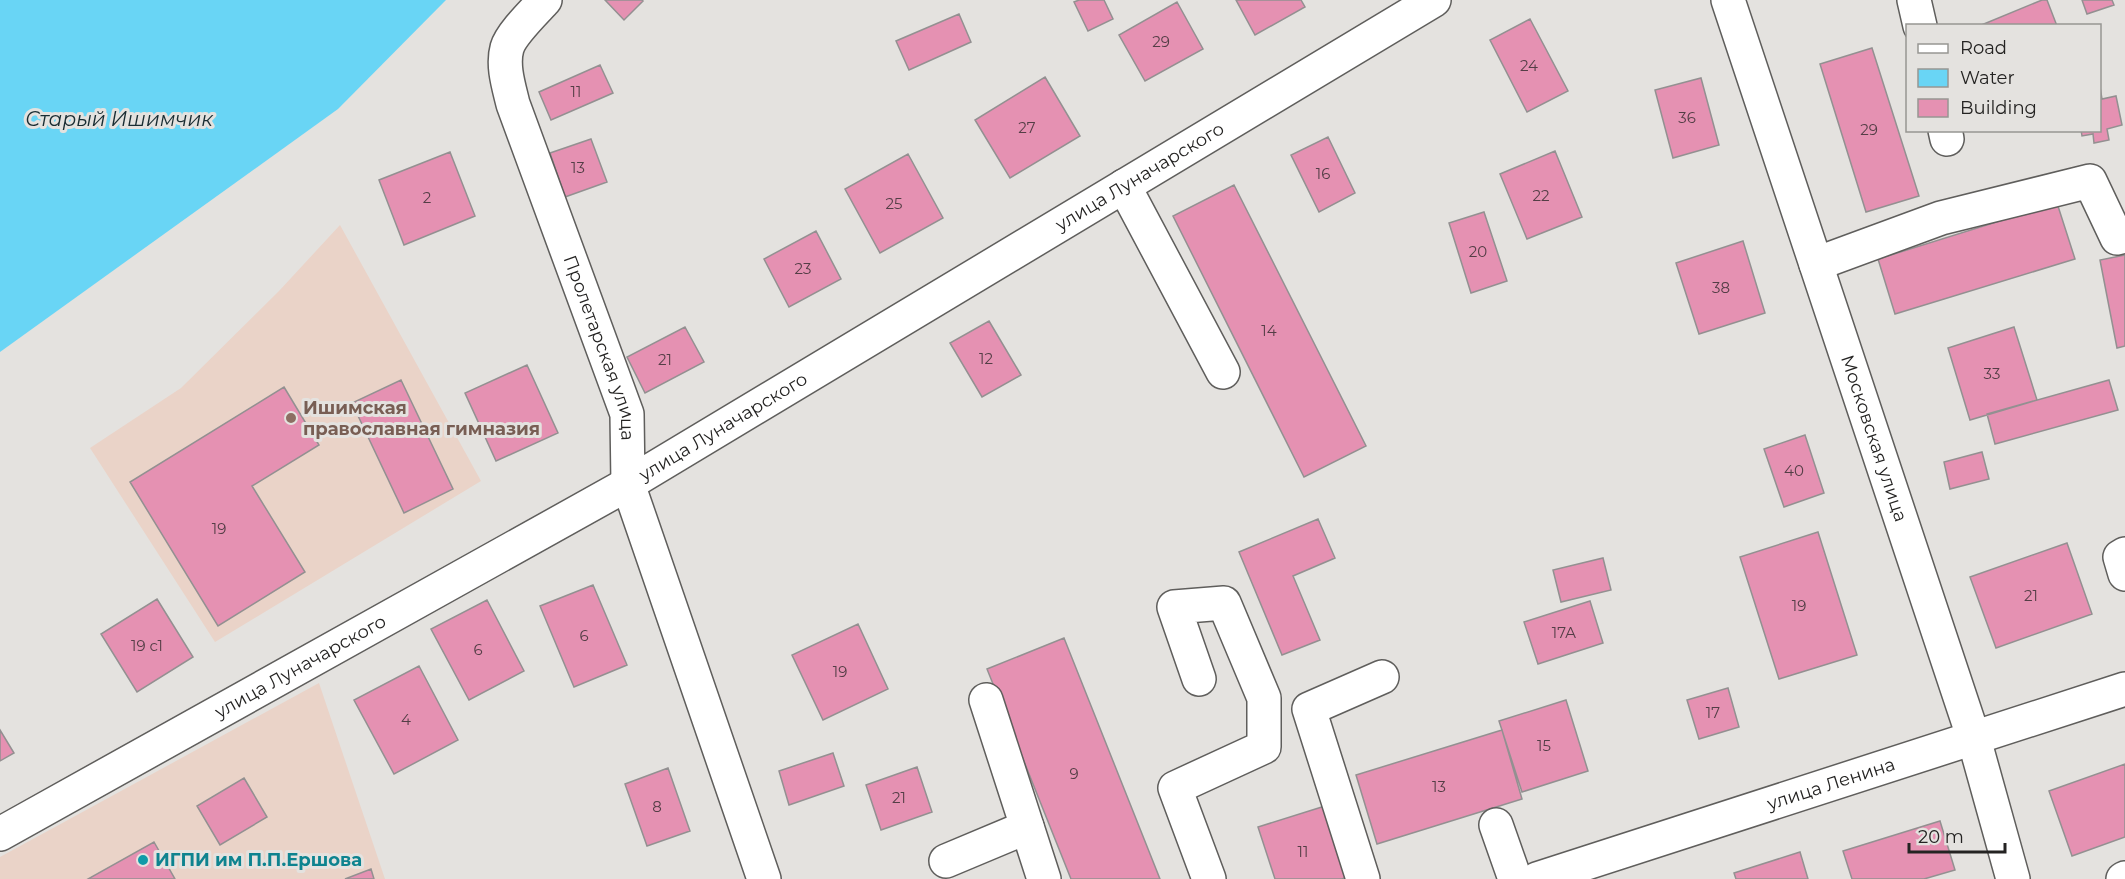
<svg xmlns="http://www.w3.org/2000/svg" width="2125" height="879" font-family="Montserrat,sans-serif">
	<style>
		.education { fill: #ead3c8 }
		.water { fill: #69d5f5 }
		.building { fill: #e591b2; stroke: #939091; stroke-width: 1.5 }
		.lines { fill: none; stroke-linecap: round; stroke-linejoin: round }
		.minor-casing { stroke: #5f5e5c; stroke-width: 36 }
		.minor { stroke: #fff; stroke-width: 33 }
		.education-dot { fill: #8d6e63; stroke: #e4e2df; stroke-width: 2 }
		.culture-dot { fill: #0f9aa8; stroke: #e4e2df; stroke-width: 2 }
		.labels { text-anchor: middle; stroke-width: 6; stroke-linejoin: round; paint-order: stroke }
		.number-label { font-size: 15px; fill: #543e46 }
		.street-label { font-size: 18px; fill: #242322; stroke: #e4e2df }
		.education-label { font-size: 18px; font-weight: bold; fill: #785e54; stroke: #e4e2df; text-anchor: start }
		.culture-label { font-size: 18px; font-weight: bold; fill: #0d838f; stroke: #e4e2df; text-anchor: start }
		.water-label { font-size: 20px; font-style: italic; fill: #192c32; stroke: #e4e2df }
	</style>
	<rect width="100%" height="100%" fill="#e4e2df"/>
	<!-- education -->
	<path class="education" d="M340,225L481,481L215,642L90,448L181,388L279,291Z
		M319,683L385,879H0V857Z"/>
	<!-- water -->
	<path class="water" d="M0,0H446L338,109L0,352Z"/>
	<!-- building -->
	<path class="building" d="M605,0H642L643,1L624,20Z
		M1079,0H1104L1113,19L1088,31L1074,2Z
		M1236,0H1301L1305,7L1255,35Z
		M2042,0H2047L2057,26H1979Z
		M2082,0H2112L2114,5L2087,14Z
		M1177,2L1203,49L1145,81L1119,35Z
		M959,14L971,42L909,70L896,41Z
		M1530,19L1568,91L1527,112L1490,40Z
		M1872,48L1919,196L1866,212L1820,64Z
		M600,65L613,93L551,120L539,92Z
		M1045,77L1080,136L1010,178L975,120Z
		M1701,78L1719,145L1673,158L1655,90Z
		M2100,87L2102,99L2116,96L2122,125L2107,129L2109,140L2094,143L2093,134L2082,136L2081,130H2100Z
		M1328,137L1355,193L1319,212L1291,155Z
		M591,139L607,182L565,197L550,153Z
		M1555,151L1582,217L1527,239L1500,174Z
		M450,152L475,216L404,245L379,180Z
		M908,154L943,218L880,253L845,189Z
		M1234,185L1366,446L1304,477L1173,216Z
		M2057,203L2075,259L1895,314L1878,259Z
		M1484,212L1507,281L1471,293L1449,223Z
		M816,231L841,279L789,307L764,259Z
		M1743,241L1765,313L1699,334L1676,263Z
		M2125,255V346L2117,348L2100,260Z
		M989,321L1021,375L982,397L950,343Z
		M685,327L704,362L645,393L627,357Z
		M2014,327L2037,400L1970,420L1948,348Z
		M527,365L558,433L496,461L465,393Z
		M401,380L453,489L404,513L352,403Z
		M2109,380L2118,410L1995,444L1987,414Z
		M284,387L319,445L252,486L305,572L218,626L130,482Z
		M1805,435L1824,493L1784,507L1764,449Z
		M1982,452L1989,479L1950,489L1944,462Z
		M1318,519L1335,558L1293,576L1320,640L1282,655L1239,552Z
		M1818,532L1857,655L1779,679L1740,557Z
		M2067,543L2092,614L1996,648L1970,577Z
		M1603,558L1611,590L1561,602L1553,570Z
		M593,585L627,665L574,687L540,606Z
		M157,599L193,657L137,692L101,634Z
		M487,600L524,671L469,700L431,629Z
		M1590,601L1603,643L1538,664L1524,622Z
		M858,624L888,689L823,720L792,655Z
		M1064,638L1160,879H1071L987,669Z
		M419,666L458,740L394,774L354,700Z
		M1728,688L1739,727L1699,739L1687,700Z
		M1566,700L1588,771L1522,792L1499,721Z
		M0,730L14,753L0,761Z
		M1502,730L1522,799L1377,844L1356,775Z
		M833,753L844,786L789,805L779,771Z
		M2125,764V837L2072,856L2049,791Z
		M917,767L932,812L881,830L866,785Z
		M668,768L690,831L647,846L625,784Z
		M244,778L267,817L220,845L197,806Z
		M1325,806L1347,877L1342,879H1275L1258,827Z
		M1940,821L1955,870L1924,879H1852L1843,851Z
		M154,842L175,879H88Z
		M1800,852L1808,879H1736L1734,873Z
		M371,869L374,879H345Z"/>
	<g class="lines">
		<!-- minor casing -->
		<g class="minor-casing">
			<g id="minor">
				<path id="s1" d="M545,0C535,11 511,34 507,48C502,66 509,87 513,104L627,414L628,484L764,879"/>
				<path id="s2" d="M1728,0L1974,739L2013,879"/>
				<path d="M1914,0L1920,26"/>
				<path d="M1945,130L1947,139"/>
				<path d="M1124,186L1223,372"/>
				<path d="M1816,264L1941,218L2090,181L2117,238L2125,236"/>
				<path d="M2125,554L2120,557L2125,574"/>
				<path d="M1199,679L1174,607L1224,603L1264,698V747L1175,788L1209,879"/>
				<path d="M986,700L1044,879"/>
				<path d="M1496,825L1515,879"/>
				<path id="s3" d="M0,834L628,484L1434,0"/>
				<path d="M946,861L1027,827"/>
				<path d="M1363,879L1309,709L1382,677"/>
				<path id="s4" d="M1537,879L2125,689"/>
				<path d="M2123,879L2125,878"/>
			</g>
		</g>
		<!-- minor -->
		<use href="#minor" class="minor"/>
	</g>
	<!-- markers -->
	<circle class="education-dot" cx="291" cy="418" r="6"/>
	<circle class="culture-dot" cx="143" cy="860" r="6"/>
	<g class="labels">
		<!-- number labels -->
		<g class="number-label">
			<text x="1161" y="47">29</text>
			<text x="1529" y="71">24</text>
			<text x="576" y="97">11</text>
			<text x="1687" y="123">36</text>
			<text x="1027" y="133">27</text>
			<text x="1869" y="135">29</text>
			<text x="578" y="173">13</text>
			<text x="1323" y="179">16</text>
			<text x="1541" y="201">22</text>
			<text x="427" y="203">2</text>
			<text x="894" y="209">25</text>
			<text x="1478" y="257">20</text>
			<text x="803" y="274">23</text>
			<text x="1721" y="293">38</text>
			<text x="1269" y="336">14</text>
			<text x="986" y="364">12</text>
			<text x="665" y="365">21</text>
			<text x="1992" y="379">33</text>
			<text x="1794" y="476">40</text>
			<text x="219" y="534">19</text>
			<text x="2031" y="601">21</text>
			<text x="1799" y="611">19</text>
			<text x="1564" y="638">17А</text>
			<text x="584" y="641">6</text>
			<text x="147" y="651">19 с1</text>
			<text x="478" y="655">6</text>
			<text x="840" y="677">19</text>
			<text x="1713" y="718">17</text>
			<text x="406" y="725">4</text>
			<text x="1544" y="751">15</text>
			<text x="1074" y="779">9</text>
			<text x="1439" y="792">13</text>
			<text x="899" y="803">21</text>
			<text x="657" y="812">8</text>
			<text x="1303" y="857">11</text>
		</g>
		<!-- street labels -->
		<g class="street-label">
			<text dy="6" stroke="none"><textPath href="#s3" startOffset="1316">улица Луначарского</textPath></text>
			<text dy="6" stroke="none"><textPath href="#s1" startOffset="378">Пролетарская улица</textPath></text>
			<text dy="6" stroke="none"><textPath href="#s3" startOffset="830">улица Луначарского</textPath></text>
			<text dy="6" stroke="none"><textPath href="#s2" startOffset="462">Московская улица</textPath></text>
			<text dy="6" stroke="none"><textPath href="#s3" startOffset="344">улица Луначарского</textPath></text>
			<text dy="6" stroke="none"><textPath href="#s4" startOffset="309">улица Ленина</textPath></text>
		</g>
		<!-- education labels -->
		<g class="education-label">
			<text x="303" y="414">Ишимская<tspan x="303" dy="21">православная гимназия</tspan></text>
		</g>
		<!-- culture labels -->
		<g class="culture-label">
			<text x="155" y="866">ИГПИ им П.П.Ершова</text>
		</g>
		<!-- water labels -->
		<g class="water-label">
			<text x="119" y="126">Старый Ишимчик</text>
		</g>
	</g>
	<!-- legend -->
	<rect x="1906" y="24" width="195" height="108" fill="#e4e2df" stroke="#979693" stroke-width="1.5"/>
	<rect x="1918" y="44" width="30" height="9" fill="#ffffff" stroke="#979693" stroke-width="1.5"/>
	<text x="1960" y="54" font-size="18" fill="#242322">Road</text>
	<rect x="1918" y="69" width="30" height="18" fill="#69d5f5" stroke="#979693" stroke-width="1.5"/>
	<text x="1960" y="84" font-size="18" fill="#242322">Water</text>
	<rect x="1918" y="99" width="30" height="18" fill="#e591b2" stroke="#979693" stroke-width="1.5"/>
	<text x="1960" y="114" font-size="18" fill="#242322">Building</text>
	<!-- scale -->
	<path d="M1909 843v9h96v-9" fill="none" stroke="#242322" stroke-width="3"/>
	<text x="1918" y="843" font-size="18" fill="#242322" stroke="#e4e2df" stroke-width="4.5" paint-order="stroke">20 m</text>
</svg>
